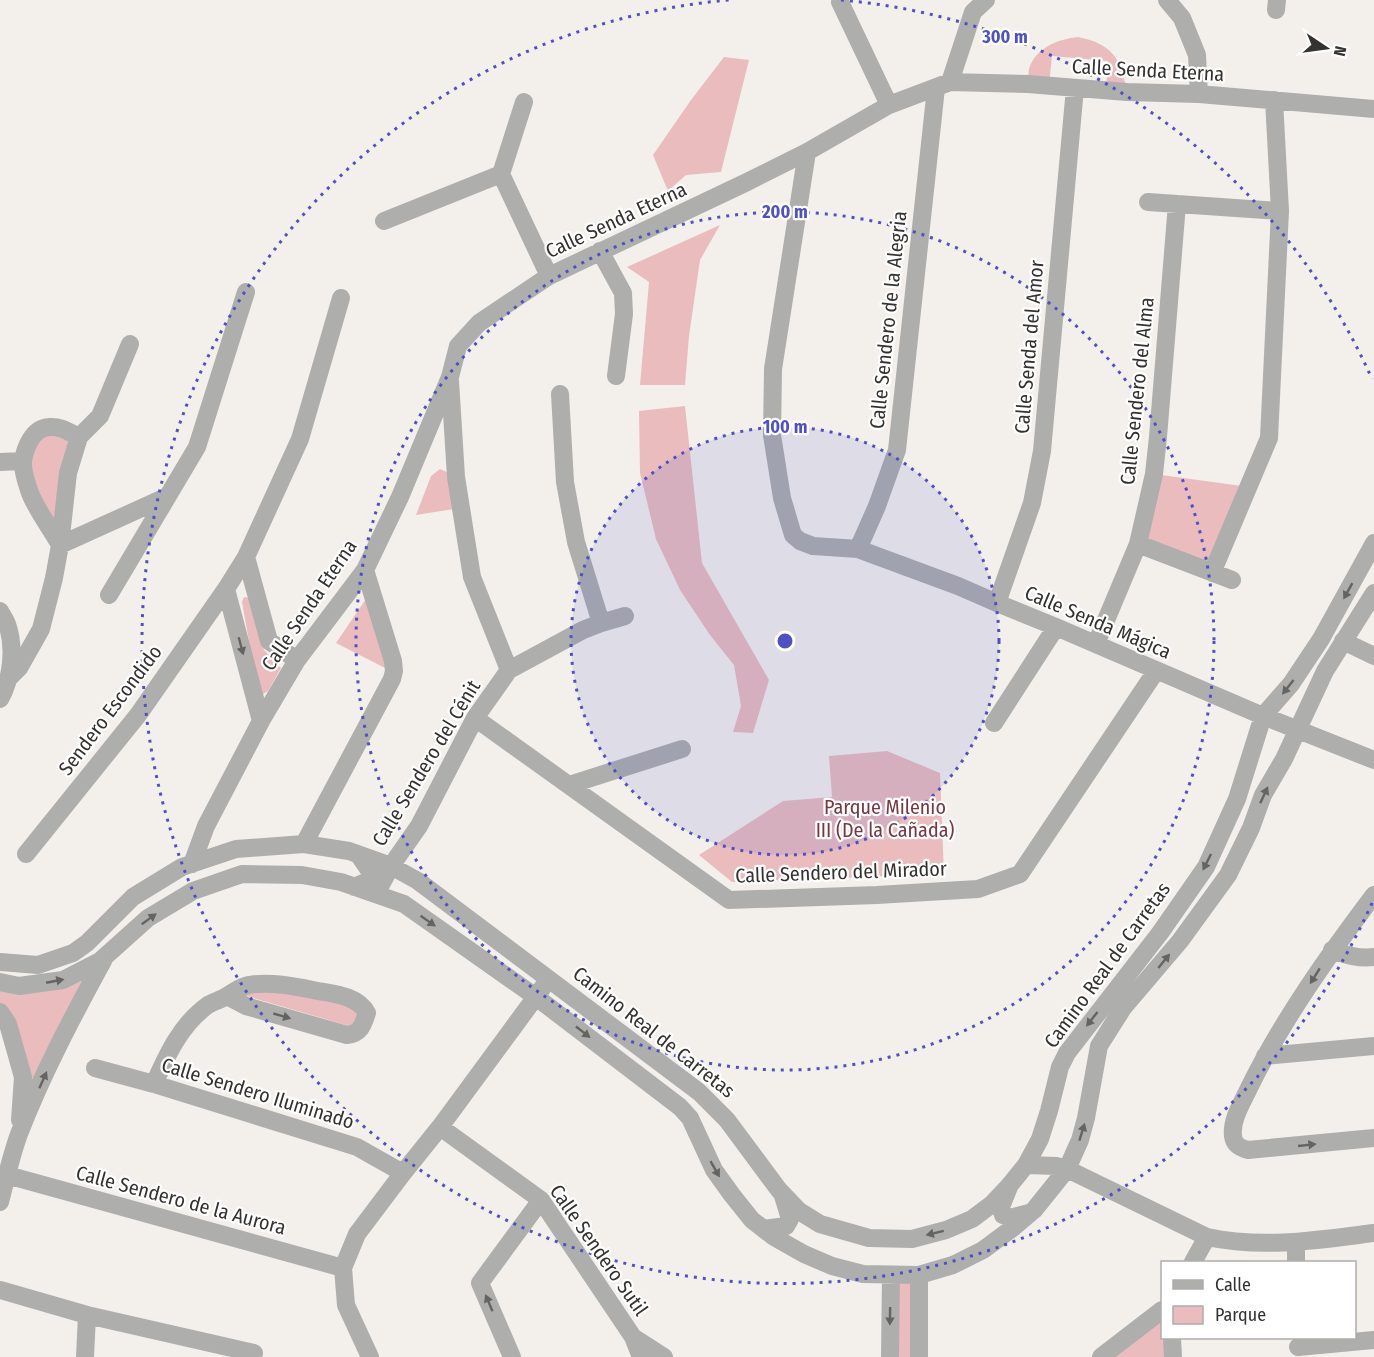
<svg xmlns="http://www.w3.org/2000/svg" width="1374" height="1357" font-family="'Fira Sans Condensed',sans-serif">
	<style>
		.green { fill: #eabcbe }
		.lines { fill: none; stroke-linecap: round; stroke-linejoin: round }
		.minor { stroke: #aeaead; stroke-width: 18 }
		.oneway { fill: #646462 }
		.ring { fill: none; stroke: #4e50c6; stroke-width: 3; stroke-dasharray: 3 6 }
		.labels { text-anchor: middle; stroke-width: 4.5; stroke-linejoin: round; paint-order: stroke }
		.street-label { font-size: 20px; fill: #333230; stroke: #fff }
		.park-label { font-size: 20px; fill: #76383f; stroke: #fff }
		.centre { fill: #4e50c6; stroke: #fff; stroke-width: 3 }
		.ring-label { font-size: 18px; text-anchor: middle; font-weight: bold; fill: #4e50c6; stroke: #fff; stroke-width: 4.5; stroke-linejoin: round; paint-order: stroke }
	</style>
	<rect width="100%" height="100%" fill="#f3f0ec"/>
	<!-- green -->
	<path class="green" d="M1078,37C1113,44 1121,59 1127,92L1106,91L1108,61L1052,56L1049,86L1028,84C1028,79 1028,73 1029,69C1035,48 1058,39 1078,37Z
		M724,57L749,60L721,172L686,175L668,191L653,155L691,100Z
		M720,225L700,260L689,336L685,385H640L649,282L627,267Z
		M685,406L702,563L769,680L753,733L733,732L741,706L734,665L710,635L680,590L656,539L640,473L639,411Z
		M38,430L79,437L60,545L31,495L28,443Z
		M440,469L449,473L460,508L416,515L431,476Z
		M1154,474L1249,487L1212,573L1138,544Z
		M244,597L251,598L264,650L281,668L268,691L263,694L258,691L242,602Z
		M366,599L391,671L336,643Z
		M887,751L940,773L944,874L732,882L699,855L783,801L832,797L829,756Z
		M100,961L19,1134L23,1077L0,1012V982L19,986Z
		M251,991H282L339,1002L362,1013L355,1025L349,1026L243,995Z
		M891,1275H919V1357H890Z
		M1162,1310V1338H1172L1173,1357H1101Z"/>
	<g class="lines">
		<!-- minor -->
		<path class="minor" d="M1167,0L1182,18L1197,55L1199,94
			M840,2L889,105
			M1276,10L1277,0
			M950,82L973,12L986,0
			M807,152L773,369L772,435L782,498L793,535L800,541L813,546L858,549L958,586L997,603L1056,627L1263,716L1374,760
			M501,174L549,276
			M1148,202L1280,211
			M384,221L501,174L524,102
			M600,251L623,293L624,314L616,376
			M450,381L456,477L472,577L509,670
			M560,394L565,482L576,542L601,623
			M0,462L23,461
			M1138,544L1232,580
			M60,545C51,529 36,509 30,493C27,484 22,471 23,461C25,447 33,428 49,427C60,426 69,432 79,437
			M60,545L166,497
			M858,549L877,506L897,450L936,88
			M246,557L269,641L297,660
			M1212,573L1269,438L1280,211L1274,100
			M226,589L261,721
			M109,595L197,447L246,292
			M997,603L1032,503L1042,451L1075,88
			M0,611C2,615 5,619 7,624C15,646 12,679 0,699
			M1343,641L1374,656
			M1096,644L1138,544L1154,474L1158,437L1177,204
			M9,678L19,668L41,629L54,578L60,545L68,473L79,437L100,416L130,344
			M475,718L729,900L877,895L978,889L1020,874L1156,671
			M994,723L1056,627
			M569,785L682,749
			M304,844L392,679L394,671L393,661L365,570
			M26,854L138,715L226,589L246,557L300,439L341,298
			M192,864L206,826L261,721L297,660L365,570L400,497L450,377L458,346L479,323L549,276L745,183L807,152L889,105L950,82L1028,84L1127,92L1199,94L1374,109
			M354,887L368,881L371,876L369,870L358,854
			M376,894L391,866L419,826L475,718L509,670L583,630L601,623L625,616
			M1374,895C1328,956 1283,1019 1249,1088C1242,1103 1231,1120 1233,1136C1234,1145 1240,1148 1248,1150L1374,1138
			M1332,950C1346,955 1359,959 1374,957
			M0,962L38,965L73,953L87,943L133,897L182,867L236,849L304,844L349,851L391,866L418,881L699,1092L727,1120L779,1190L799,1211L820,1224L869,1238L912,1239L946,1230L972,1219L992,1204L1009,1186L1026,1165L1040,1139L1049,1111L1060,1067L1067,1053L1160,933L1206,867L1237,799L1263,716L1291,684L1321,639L1374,543
			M0,982L19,986L63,980L100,961L148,918L193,891L242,874L302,875L341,882L404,904L536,997L680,1107L690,1118L714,1170L732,1195L752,1220L774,1237L804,1254L832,1266L863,1274L919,1275L953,1265L983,1250L1014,1227L1034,1210L1067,1169L1080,1140L1086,1118L1099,1046L1123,1008L1180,941L1228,875L1251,828L1263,795L1284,759L1325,671L1374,593
			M0,1012L8,1024L23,1077L20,1120
			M1265,1056L1374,1046
			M95,1068L154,1084L357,1147L403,1173
			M154,1084C167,1055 181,1024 208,1005C213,1002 220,1000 225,997C233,993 240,986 249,985C270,981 298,987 318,991C335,994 358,996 367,1013C363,1024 361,1034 347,1035L246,1006L227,996
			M440,1127L541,1200L633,1337L641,1357
			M1026,1165L1057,1166L1067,1169L1207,1237C1263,1249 1318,1240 1374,1233
			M0,1181L7,1175L343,1268
			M1009,1187L1001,1207L1003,1215L1010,1218L1029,1213
			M0,1202C6,1179 11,1156 19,1134C42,1074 73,1016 104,959
			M764,1229L786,1226L790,1219L783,1196
			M1296,1243V1262
			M1193,1262L1207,1237
			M919,1275V1357
			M0,1290L87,1315L254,1353
			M633,1337L664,1357
			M1172,1338L1173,1357
			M1298,1347L1374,1340
			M85,1357L87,1315
			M370,1357L346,1305L343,1268L357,1234L403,1173L440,1127L543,987
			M512,1357L480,1283L541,1200
			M890,1357L891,1275
			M1101,1357L1162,1310"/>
	</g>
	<!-- one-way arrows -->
	<defs><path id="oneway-solid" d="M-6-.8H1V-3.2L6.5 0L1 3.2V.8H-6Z" transform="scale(1.5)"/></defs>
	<g class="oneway">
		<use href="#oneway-solid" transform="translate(1348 591) rotate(119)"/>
		<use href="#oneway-solid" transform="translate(241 646) rotate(75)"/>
		<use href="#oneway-solid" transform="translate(1288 687) rotate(128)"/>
		<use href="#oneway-solid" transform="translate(1264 795) rotate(-65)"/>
		<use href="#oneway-solid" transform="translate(1207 862) rotate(117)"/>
		<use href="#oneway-solid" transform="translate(149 919) rotate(-36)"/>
		<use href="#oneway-solid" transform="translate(428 921) rotate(35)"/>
		<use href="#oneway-solid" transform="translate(1164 961) rotate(-51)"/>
		<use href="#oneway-solid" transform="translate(1315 976) rotate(122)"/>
		<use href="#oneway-solid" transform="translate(55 981) rotate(-11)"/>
		<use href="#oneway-solid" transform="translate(282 1016) rotate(16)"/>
		<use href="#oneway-solid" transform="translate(1092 1019) rotate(128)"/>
		<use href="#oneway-solid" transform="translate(583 1032) rotate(38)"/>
		<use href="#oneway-solid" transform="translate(43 1080) rotate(-66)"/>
		<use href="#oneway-solid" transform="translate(1082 1132) rotate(-73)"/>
		<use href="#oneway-solid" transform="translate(1307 1145) rotate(-6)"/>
		<use href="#oneway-solid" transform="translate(715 1169) rotate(60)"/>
		<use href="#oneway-solid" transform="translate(935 1233) rotate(166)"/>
		<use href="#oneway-solid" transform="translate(489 1303) rotate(-113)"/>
		<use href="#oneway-solid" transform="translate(890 1316) rotate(91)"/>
	</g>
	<!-- distance rings -->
	<circle cx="785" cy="641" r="214" fill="#4e50c6" fill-opacity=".12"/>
	<g class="ring">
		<circle cx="785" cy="641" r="214"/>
		<circle cx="785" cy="641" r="429"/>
		<path d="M1372 903A643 643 0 1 1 729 0M841 0A643 643 0 0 1 1372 379"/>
	</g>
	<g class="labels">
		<!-- street labels -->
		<g class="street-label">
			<text transform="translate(1148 70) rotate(3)" y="7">Calle Senda Eterna</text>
			<text transform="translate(616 220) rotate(-25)" y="7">Calle Senda Eterna</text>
			<text transform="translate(888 320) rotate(-84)" y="7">Calle Sendero de la Alegria</text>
			<text transform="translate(1029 347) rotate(-85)" y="7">Calle Senda del Amor</text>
			<text transform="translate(1137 391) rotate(-84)" y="7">Calle Sendero del Alma</text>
			<text transform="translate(309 605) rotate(-56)" y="7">Calle Senda Eterna</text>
			<text transform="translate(1098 622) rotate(23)" y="7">Calle Senda Mágica</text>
			<text transform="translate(110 710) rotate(-53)" y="7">Sendero Escondido</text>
			<text transform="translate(426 763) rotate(-59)" y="7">Calle Sendero del Cénit</text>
			<text transform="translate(841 872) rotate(-2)" y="7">Calle Sendero del Mirador</text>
			<text transform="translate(1107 965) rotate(-54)" y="7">Camino Real de Carretas</text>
			<text transform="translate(654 1032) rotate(38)" y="7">Camino Real de Carretas</text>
			<text transform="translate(258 1093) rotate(17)" y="7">Calle Sendero Iluminado</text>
			<text transform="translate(181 1200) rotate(15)" y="7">Calle Sendero de la Aurora</text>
			<text transform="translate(599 1250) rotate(55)" y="7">Calle Sendero Sutil</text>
		</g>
		<!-- park labels -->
		<g class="park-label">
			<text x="885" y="814">Parque Milenio<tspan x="885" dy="23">III (De la Cañada)</tspan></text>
		</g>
	</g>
	<circle cx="785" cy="641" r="9" class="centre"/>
	<g class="ring-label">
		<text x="1005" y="43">300 m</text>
		<text x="785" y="218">200 m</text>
		<text x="785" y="433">100 m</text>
	</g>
	<!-- legend -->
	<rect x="1161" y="1261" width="195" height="78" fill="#ffffff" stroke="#adadac" stroke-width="1.5"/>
	<rect x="1173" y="1280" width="30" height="9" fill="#aeaead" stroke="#adadac" stroke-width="1.5"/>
	<text x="1215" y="1291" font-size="18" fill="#333230">Calle</text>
	<rect x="1173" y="1306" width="30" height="18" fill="#eabcbe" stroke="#adadac" stroke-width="1.5"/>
	<text x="1215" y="1321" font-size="18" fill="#333230">Parque</text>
	<!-- north arrow -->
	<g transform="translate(1326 48) rotate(103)" stroke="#ffffff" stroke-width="4.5" paint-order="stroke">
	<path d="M0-4.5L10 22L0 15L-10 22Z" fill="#333230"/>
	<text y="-9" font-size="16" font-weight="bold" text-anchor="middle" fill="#333230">N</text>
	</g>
</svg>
